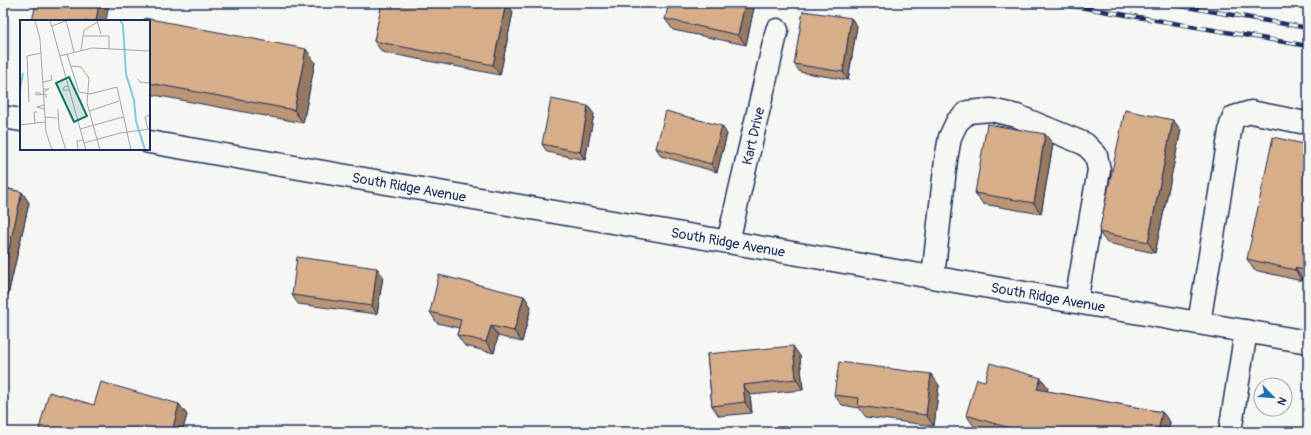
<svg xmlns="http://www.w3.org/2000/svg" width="1311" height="435" font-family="Pangolin,sans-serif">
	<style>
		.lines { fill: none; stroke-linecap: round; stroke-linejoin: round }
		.minor-casing { stroke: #1b2f5e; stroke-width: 25 }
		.minor { stroke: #f6f6f2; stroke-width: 22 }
		.rail-casing { stroke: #1b2f5e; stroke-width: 4.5 }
		.rail { stroke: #f6f6f2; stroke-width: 3; stroke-dasharray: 9; stroke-linecap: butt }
		.wall { fill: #ba9576; stroke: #1b2f5e }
		.shaded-wall { fill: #977960; stroke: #1b2f5e }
		.building { fill: #d8ad89; stroke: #1b2f5e }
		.labels { text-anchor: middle; stroke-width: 4; stroke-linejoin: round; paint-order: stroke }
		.street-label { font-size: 14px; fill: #1b2f5e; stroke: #f6f6f2 }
		.inset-river { fill: none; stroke: #81cbe1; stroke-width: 2 }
		.inset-road { fill: none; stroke: #9ea6b7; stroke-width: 1 }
		.view { fill: #0f766e; fill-opacity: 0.15; stroke: #0f766e; stroke-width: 2 }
		.inset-edge { fill: none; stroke: #1b2f5e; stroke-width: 2 }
	</style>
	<rect width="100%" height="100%" fill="#f6f6f2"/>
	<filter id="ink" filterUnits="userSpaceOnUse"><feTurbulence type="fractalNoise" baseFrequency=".025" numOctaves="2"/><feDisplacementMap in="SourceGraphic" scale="8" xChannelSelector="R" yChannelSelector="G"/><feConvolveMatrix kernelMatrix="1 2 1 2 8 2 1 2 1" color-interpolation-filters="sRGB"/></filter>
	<g filter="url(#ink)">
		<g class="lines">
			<!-- minor casing -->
			<g class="minor-casing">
				<path id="minor" d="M3,117L21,120
					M149,142L1308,342
					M728,242L777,30
					M933,277L946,160L950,137L957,122L968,112L991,110L1017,116L1085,144L1096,155L1099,170L1076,302
					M1199,323L1231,125L1234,117L1251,112L1301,122
					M1230,432L1246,331"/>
			</g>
			<!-- minor -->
			<use href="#minor" class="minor"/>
			<!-- rail casing -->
			<g class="rail-casing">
				<path id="rail" d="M1056,3L1308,46
					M1164,3L1308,28"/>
			</g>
			<!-- rail -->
			<use href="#rail" class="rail"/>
		</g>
		<!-- wall -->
		<path class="wall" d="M382,3H507L513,12L500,75L382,52L374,41Z
			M755,3L746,45L673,30L665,19Z
			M851,18L857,26L848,80L800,72L794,64Z
			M149,21L315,62L303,123L149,94Z
			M594,114L585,160L547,152L542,144Z
			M1173,120L1181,130L1155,253L1107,243L1099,232Z
			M727,134L717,172L661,156L656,148Z
			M1053,144L1041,214L983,204L975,193Z
			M1308,145V280L1303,279L1302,281L1254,270L1247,259Z
			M3,181L9,189L22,192L29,203L8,295L3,294Z
			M383,276L377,314L298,304L292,295Z
			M524,296L531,307L522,342L498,336L494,353L465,346L457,335L459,328L437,323L430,312Z
			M707,354L800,356L803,390L750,395L752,413L719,416L712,406Z
			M1041,378L1048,388L1047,391L1162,412L1170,422L1168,432H994L974,426L966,415L985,381Z
			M939,385L934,426L866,417L859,408L842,405L834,395Z
			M179,404L187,415L182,432H41L39,429L94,405Z"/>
		<!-- shaded-wall -->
		<path class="shaded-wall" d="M99,3H109L106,21H96Z
			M506,3H507L513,12L500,75L493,65Z
			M745,3H755L746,45L738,35Z
			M851,18L857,26L848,80L843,72Z
			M306,49L315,62L303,123L294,110Z
			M588,106L594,114L585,160L580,152Z
			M1173,120L1181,130L1155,253L1148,242Z
			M722,126L727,134L717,172L711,164Z
			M1045,134L1053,144L1041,214L1034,203Z
			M4,181L11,192L3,189Z
			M22,192L29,203L8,295L3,288V274Z
			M377,268L383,276L377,314L372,306Z
			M1295,268L1303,279L1302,281L1295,270Z
			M524,296L531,307L522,342L514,331Z
			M491,326L498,336L494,353L486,342Z
			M793,346L800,356L803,390L796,379Z
			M931,374L939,385L934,426L926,415Z
			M1041,378L1048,388L1045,399L1037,389Z
			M743,385L750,395L752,413L745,402Z
			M179,404L187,415L182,432H172Z
			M1162,412L1170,422L1168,432H1158Z"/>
		<!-- building -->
		<path class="building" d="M36,3H99L96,21H32Z
			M382,3H506L493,65L374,41Z
			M669,3H745L738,35L665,19Z
			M803,11L851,18L843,72L794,64Z
			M145,18L306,49L294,110L149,83V21H144Z
			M551,99L588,106L580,152L542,144Z
			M1125,110L1173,120L1148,242L1099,232Z
			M666,111L722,126L711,164L656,148Z
			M987,124L1045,134L1034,203L975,193Z
			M1273,137L1308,145V271L1295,268V270L1247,259Z
			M3,188L22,192L3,274Z
			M297,257L377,268L372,306L292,295Z
			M439,275L524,296L514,331L491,326L486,342L457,335L461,320L430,312Z
			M793,346L796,379L743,385L745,402L712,406L707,354Z
			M839,362L931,374L926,415L858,406L859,398L834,395Z
			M990,363L1041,378L1037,389L1162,412L1158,432H1061L1051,430L1050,432H1023L966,415L977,379L985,381Z
			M101,382L179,404L172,432H49L39,429L49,392L94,405Z"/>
	</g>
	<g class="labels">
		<!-- street labels -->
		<g class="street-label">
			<text transform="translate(753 136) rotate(-77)" y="5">Kart Drive</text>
			<text transform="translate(409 187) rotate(10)" y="5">South Ridge Avenue</text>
			<text transform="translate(728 242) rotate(10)" y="5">South Ridge Avenue</text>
			<text transform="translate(1048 297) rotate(10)" y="5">South Ridge Avenue</text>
		</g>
	</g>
	<!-- overview -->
	<g transform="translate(20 20)">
		<rect width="130" height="130" fill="#f6f6f2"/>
		<path class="inset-river" d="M100,0L103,5L106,54L114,80L116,101L125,130M0,70L3,53"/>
		<path class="inset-road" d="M15,0L20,19L26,112L32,130M30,0L66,130M46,0L54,32M77,0L81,14M32,6L48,0M64,16H89V29M61,30L64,10L78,2M47,34L59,72L70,74L97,67L111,130M40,36L72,28L130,31M51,46L61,47L69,58L67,83L80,130M118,59L120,62L130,63M23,62L32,60L31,55M48,66L44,67L43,70H49M23,69H29L23,72M21,74L16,72V75L26,74V78M9,82L7,36L21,33M24,85L17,87L24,89M38,89L39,108L46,130M69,91L99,81M25,97L37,98M15,103L14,92H17M0,105L25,102M60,109L103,97M128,109L125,97L130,95M64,123L100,113L130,109M58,130L57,121L63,120"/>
		<path class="view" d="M49,57L67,96L54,102L36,63Z"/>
		<rect width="130" height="130" class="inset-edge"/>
	</g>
	<!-- margin -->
	<rect width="1311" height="435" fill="none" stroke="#f6f6f2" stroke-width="16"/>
	<rect x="8" y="8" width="1295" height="419" fill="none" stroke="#1b2f5e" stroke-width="1.5" filter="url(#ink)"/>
	<!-- north arrow -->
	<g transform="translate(1273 397) rotate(115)"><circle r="19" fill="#f6f6f2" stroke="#9ea6b7"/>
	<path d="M0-3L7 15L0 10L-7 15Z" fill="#1f6fb2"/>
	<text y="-6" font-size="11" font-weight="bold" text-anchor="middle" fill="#1b2f5e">N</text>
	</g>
</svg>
